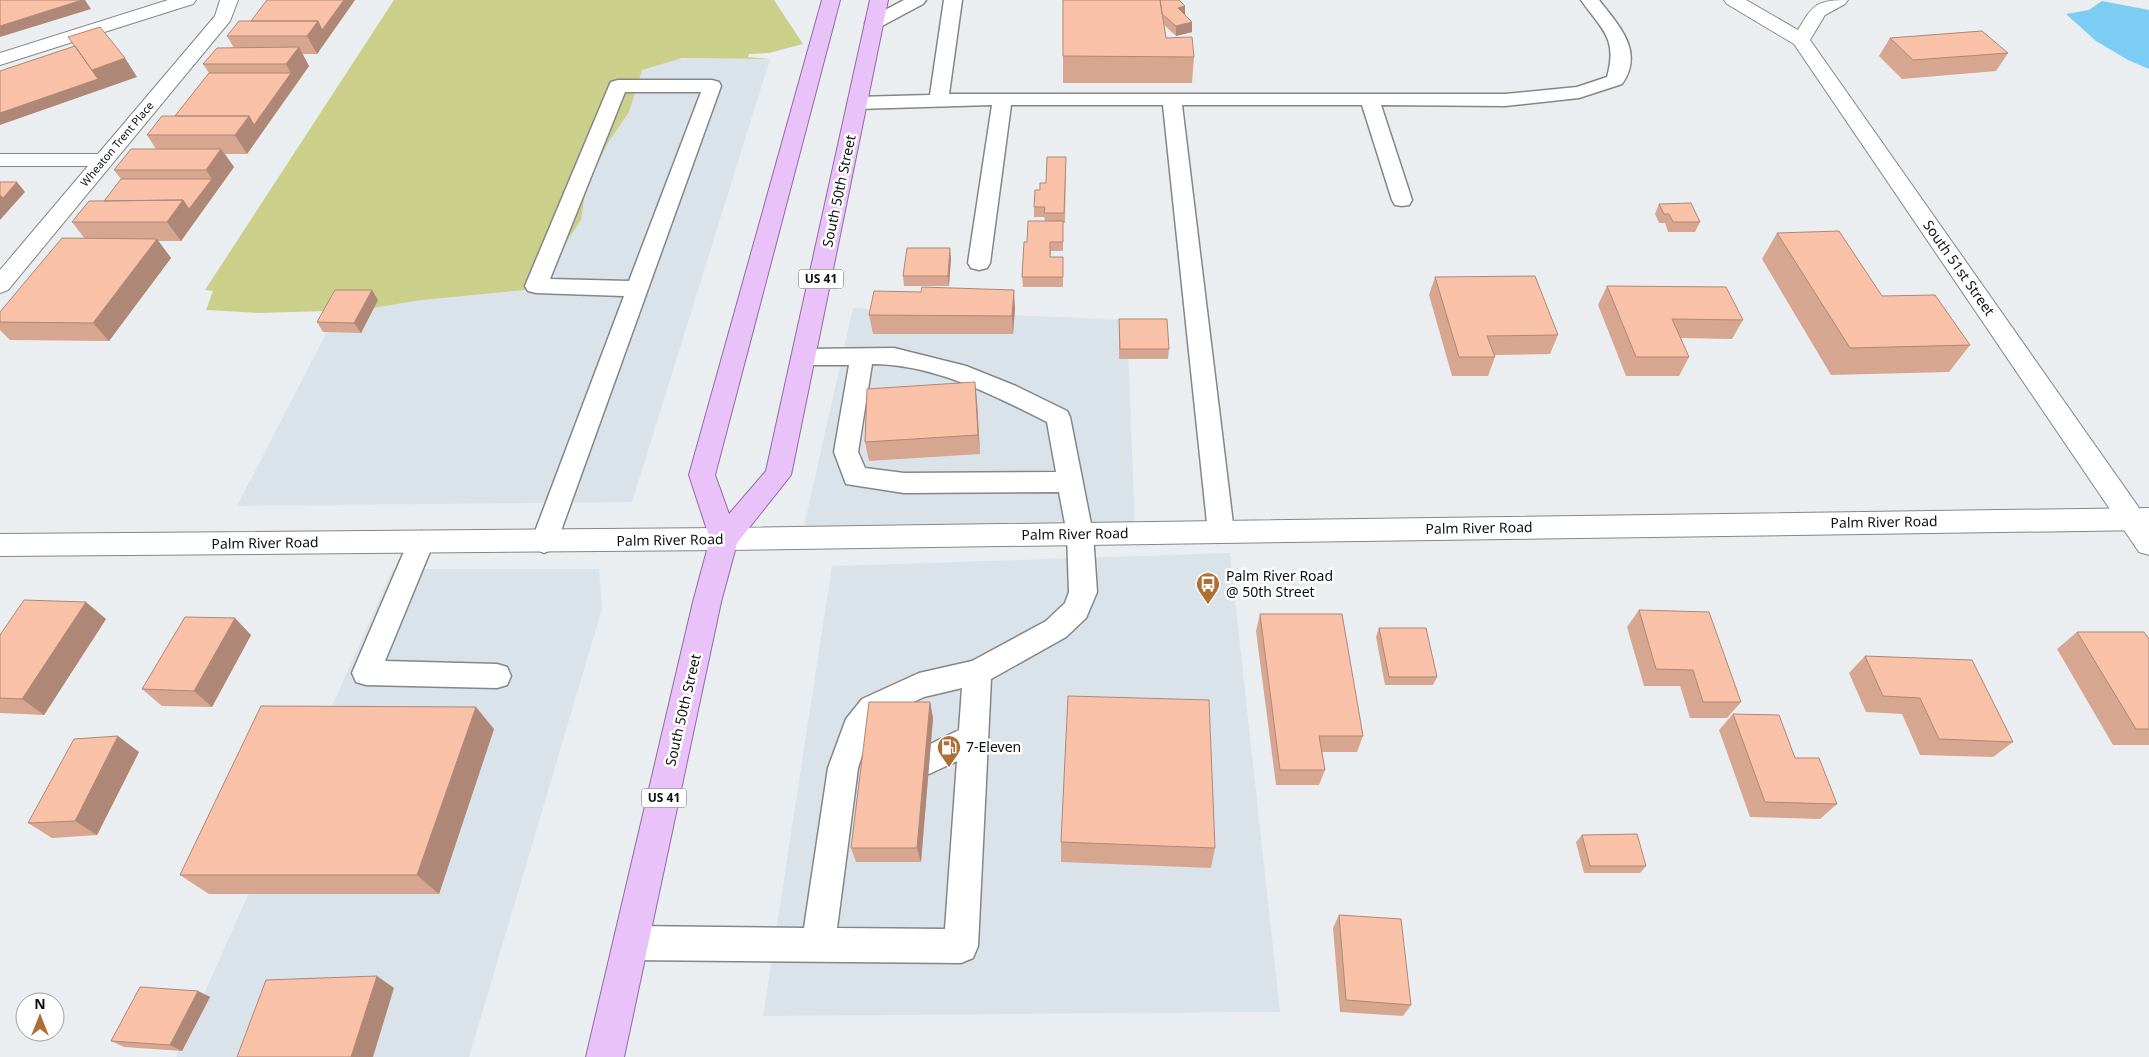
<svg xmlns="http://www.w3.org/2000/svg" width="2149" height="1057" font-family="'Noto Sans',sans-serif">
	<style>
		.built { fill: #dae3ea }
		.green { fill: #cad089 }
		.water { fill: #7ccdf4 }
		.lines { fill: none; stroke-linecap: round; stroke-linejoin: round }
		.service-casing { stroke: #848688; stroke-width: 3 }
		.minor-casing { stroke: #848688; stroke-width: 2 }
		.tertiary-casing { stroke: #848688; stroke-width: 2 }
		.primary-casing { stroke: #926aa4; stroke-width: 2 }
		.service { fill: #fff; fill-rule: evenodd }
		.minor { fill: #fff; fill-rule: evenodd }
		.tertiary { fill: #fff; fill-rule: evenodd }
		.primary { fill: #e8c2f8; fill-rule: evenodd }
		.wall { fill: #d7a691 }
		.shaded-wall { fill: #af8776 }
		.building { fill: #fac1a9; stroke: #af8776 }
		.labels { text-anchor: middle; stroke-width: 5; stroke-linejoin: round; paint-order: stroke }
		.far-street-label { font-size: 11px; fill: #0f1010; stroke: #fff }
		.shield { fill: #fff; stroke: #575858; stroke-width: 1 }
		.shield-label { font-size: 12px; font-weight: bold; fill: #0f1010 }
		.street-label { font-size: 14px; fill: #0f1010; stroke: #fff }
		.poi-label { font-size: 14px; fill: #0f1010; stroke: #fff; text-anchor: start }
	</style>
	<rect width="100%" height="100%" fill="#ebeef0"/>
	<!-- built -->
	<path class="built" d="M624,58L770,59L632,502L237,506L349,289Z
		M853,308L1127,320L1135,528L802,535Z
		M1230,553L1280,1012L763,1016L832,566Z
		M393,569H599L602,609L469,1057H176Z"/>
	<!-- green -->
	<path class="green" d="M394,0H774L803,44L769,53L749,54L748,57L770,59L682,58L642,70L629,112L609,141L586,186L581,220L535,289L421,300L360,310L259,313L206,310L213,291L205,290Z"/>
	<!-- water -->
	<path class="water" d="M2102,1L2149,10V69L2128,60L2096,41L2066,14L2089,10Z"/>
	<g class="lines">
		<!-- service casing -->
		<g class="service-casing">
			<path id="service" d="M904,0H926L923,4L880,27H868L865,23L868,19Z
				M944,0H962L949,94H1505L1577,87L1607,77C1618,38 1602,30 1581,0H1599C1618,25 1645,51 1622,84L1579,98L1505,106L1381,105L1412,200L1409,205L1402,206L1395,205L1392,200L1362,105H1182L1234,532L1230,539L1221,542L1212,539L1208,532L1163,105H1011L990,263L987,268L979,270L971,268L968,263L992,105L857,109L850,107L848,103L850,99L857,97L930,95Z
				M618,80H712L719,82L721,86L557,542L553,549L544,553L535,549L531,542L624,296L536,293L528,291L525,286L609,86L611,82ZM625,92H701L629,281L550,279Z
				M894,348L966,366L1016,386L1067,411L1070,417L1093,534L1097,592L1086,618L1066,637L991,679L978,946L973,958L961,963L631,960L619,955L614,943L619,931L631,926L804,928L828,768L846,719L862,699L919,673L972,661L1046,621L1065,603L1069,592L1067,534L1059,492L904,493L846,484L834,452L849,365H804L796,363L792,357L796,351L804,349ZM872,364C934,364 993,395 1047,422L1056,472L904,473L865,468L858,452ZM962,688L959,730L918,750L914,760L918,770L929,774L957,761L945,929L837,928L858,768L869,734L882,717L924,697Z
				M421,531L430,535L434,542L385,661L497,664L507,667L511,676L507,685L497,688L366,685L356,682L352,673L408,542L412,535Z"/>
		</g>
		<!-- minor casing -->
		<g class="minor-casing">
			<path id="minor" d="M168,0H196L193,4L0,65V53Z
				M220,0H238L230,21L8,290L0,293V270L88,166H0V154H98L215,16Z
				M1724,0H1746L1798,30C1813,4 1817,0 1848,0L1845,4L1825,15L1810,40L2149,522V555L2139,552L1794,44L1727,4Z
				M724,528L734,531L738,539L734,547L724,550L0,556V534Z"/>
		</g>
		<!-- tertiary casing -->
		<g class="tertiary-casing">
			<path id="tertiary" d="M2149,508V530L724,550L714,547L710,539L714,531L724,528Z"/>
		</g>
		<!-- primary casing -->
		<g class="primary-casing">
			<path id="primary" d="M822,0H840L715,475L729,514L766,471L870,0H888L791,475L737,543L721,602L624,1057H586L693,602L710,539L689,475Z"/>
		</g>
		<!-- service -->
		<use href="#service" class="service"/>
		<!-- minor -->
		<use href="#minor" class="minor"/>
		<!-- tertiary -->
		<use href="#tertiary" class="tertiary"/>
		<!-- primary -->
		<use href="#primary" class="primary"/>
	</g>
	<!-- wall -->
	<path class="wall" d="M355,0L317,54H302L309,66L247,154H225L234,167L181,241H158L171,258L109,341L10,340L0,330V312L85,239L72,222L104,201L121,179L114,170L156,149L147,135L175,116L209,73L203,64L234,48L227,36L251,21Z
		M1063,0L1185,6V15L1192,32L1176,36L1164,25L1166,38L1194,57L1192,83H1063Z
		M1890,38L2008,53L1996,71L1902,79L1879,56Z
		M1066,167L1065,223H1063V251H1051L1050,257H1063V287H1023L1022,277L1027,242L1045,221L1044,217H1034V207L1040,190L1046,183Z
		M1659,204L1700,222L1695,232H1668L1665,223H1659L1655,214Z
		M1777,233L1882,296L1970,345L1949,372L1831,375L1762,259Z
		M951,258L949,286H904L903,276Z
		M1435,277L1558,335L1550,354L1494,355L1495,357L1488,376H1452L1429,295Z
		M1607,286L1743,320L1732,339L1681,338L1689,357L1679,376H1626L1598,305Z
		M372,290L378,300L361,333L323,332L317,322Z
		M1015,308L1013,334H873L869,315Z
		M1119,319L1169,349L1168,359H1119Z
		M977,401L980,454L869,461L865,442Z
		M1639,610L1741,702L1727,718H1690L1680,686H1644L1627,627Z
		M1260,614L1363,736L1357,752H1322L1325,770L1319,785H1276L1256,631Z
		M106,619L44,715L0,713V635Z
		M1379,628L1437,677L1433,685H1385L1376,637Z
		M2077,632L2149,639V745H2113L2057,649Z
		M251,635L212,707L162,706L142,689Z
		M1865,656L2013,742L1993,757L1920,755L1902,714L1866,712L1849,673Z
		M930,702L933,718L921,862H856L851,848Z
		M1733,714L1795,758L1837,804L1820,819L1750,817L1719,730Z
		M494,729L439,894H209L180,875Z
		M139,752L97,835L52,838L28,823Z
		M1582,835L1646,866L1640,873H1584L1576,842Z
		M1061,842L1215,848L1211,868L1061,862Z
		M1339,915L1411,1005L1403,1016L1340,1012L1333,928Z
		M198,991L210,997L182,1051L124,1047L111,1041Z"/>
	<!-- shaded-wall -->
	<path class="shaded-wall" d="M82,0H85L91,9L0,37V26Z
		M344,0H355L317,54L307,36L318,21Z
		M1185,6V16L1178,8Z
		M1192,22V32L1176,36V26Z
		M299,47L309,66L247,154L235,135L249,116L291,73L286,64Z
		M125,58L137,77L0,125V111L92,70Z
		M221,149L234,167L181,241L167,222L183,200L212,179L206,170Z
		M17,182L25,192L0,220V195Z
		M157,239L171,258L109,341L93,323Z
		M950,248L951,258L949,286L948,276Z
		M372,290L378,300L361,333L354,323Z
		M1014,290L1015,308L1013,334L1012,316Z
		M975,382L977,401L980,454L978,435Z
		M86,602L106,619L44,715L22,699Z
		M235,618L251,635L212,707L194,691Z
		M930,702L933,718L921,862L917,848Z
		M476,707L494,729L439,894L417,875Z
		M118,736L139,752L97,835L75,821Z
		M377,976L394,988L373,1057H351Z
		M198,991L210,997L182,1051L170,1045Z"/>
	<!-- building -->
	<path class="building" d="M0,0H82L0,26Z
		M267,0H344L322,30L318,21H251Z
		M1063,0H1160L1166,38L1192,37L1194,57L1063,56Z
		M1160,0H1179L1185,6L1178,8L1192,22L1176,26L1162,14Z
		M239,21H318L307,36H227Z
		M100,27L125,58L92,70L68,37Z
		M1982,31L2008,53L1913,60L1890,38Z
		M75,46L98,79L0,113V71Z
		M299,47L286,64H203L217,48Z
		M209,73H291L254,125L249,116H175Z
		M162,116H249L235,135H147Z
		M131,149H221L206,170H114Z
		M1047,157H1066L1064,213H1044L1045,207H1034L1035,190H1040V183H1046Z
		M121,179H212L189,209L183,200L104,201Z
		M0,182H17L3,198L0,195Z
		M183,200L167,222H72L89,201Z
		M1691,203L1700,222H1673L1669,214H1664L1659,204Z
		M1028,221H1063V242H1050V257H1063V277H1022L1024,242H1027Z
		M1839,231L1882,296L1935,295L1970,345L1850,348L1777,233Z
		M62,238L157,239L93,323L0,322V312Z
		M907,248H950L948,276H903Z
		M1535,276L1558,335L1487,336L1495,357H1459L1435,277Z
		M1607,286L1726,287L1743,320L1672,319L1689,357H1636Z
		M922,287L1014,290L1012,316L869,315L874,291L921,292Z
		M335,290H372L354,323L317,322Z
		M1119,319H1167L1169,349H1120Z
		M975,382L978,435L865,442L867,389Z
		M24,600L86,602L22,699L0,698V635Z
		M1639,610L1709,612L1741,702H1703L1693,670L1656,669Z
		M1260,614H1342L1363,736H1319L1325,770H1280Z
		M185,617L235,618L194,691L142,689Z
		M1379,628H1426L1437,677H1389Z
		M2077,632H2144L2149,639V729H2136Z
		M1865,656L1972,660L2013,742L1939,739L1920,698L1883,696Z
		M1068,696L1209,700L1215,848L1061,842Z
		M869,702H930L917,848H851Z
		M261,706L476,707L417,875H180Z
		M1733,714L1779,715L1795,758H1819L1837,804L1765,802Z
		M118,736L75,821L28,823L74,739Z
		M1637,834L1646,866H1590L1582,835Z
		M1339,915L1401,919L1411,1005L1346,1000Z
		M377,976L351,1057H237L266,980Z
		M140,987L198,991L170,1045L111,1041Z"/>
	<!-- icons -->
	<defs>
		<g id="bus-pin" transform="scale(1.25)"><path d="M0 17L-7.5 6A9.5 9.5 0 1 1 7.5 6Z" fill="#ad7034" stroke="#fff"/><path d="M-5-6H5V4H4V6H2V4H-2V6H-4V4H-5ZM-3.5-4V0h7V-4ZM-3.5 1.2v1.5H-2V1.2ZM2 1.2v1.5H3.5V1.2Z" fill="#fff"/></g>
		<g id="fuel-pin" transform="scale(1.25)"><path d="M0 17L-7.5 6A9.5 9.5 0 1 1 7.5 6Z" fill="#ad7034" stroke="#fff"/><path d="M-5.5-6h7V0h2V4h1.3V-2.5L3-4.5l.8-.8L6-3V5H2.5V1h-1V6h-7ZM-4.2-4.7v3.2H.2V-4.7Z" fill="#fff"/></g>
	</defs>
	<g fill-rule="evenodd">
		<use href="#bus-pin" x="1208" y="584"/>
		<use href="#fuel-pin" x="949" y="747"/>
	</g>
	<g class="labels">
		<!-- far-street labels -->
		<g class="far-street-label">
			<text transform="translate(117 144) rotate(-50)" y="4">Wheaton Trent Place</text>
		</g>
		<!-- shield labels -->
		<g class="shield">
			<rect x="798.5" y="269.5" width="45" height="19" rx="4"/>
			<rect x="641.5" y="788.5" width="45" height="19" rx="4"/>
		</g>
		<g class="shield-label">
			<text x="821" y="283">US 41</text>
			<text x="664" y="802">US 41</text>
		</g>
		<!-- street labels -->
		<g class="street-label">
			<text transform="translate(839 191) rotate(-78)" y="5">South 50th Street</text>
			<text transform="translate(1959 268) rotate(55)" y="5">South 51st Street</text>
			<text transform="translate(1884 522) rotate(-1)" y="5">Palm River Road</text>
			<text transform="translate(1479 528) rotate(-1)" y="5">Palm River Road</text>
			<text transform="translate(1075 534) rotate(-1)" y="5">Palm River Road</text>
			<text transform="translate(670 540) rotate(-1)" y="5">Palm River Road</text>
			<text transform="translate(265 543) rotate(-1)" y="5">Palm River Road</text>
			<text transform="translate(683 710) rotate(-77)" y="5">South 50th Street</text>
		</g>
		<!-- poi labels -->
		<g class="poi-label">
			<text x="1226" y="581">Palm River Road<tspan x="1226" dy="16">@ 50th Street</tspan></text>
			<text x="966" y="752">7-Eleven</text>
		</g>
	</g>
	<!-- north arrow -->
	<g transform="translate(40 1017)"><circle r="24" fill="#ffffff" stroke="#9f9f9f"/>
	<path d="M0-4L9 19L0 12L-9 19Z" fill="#ad7034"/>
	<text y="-8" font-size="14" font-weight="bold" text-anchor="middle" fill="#0f1010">N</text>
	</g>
</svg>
